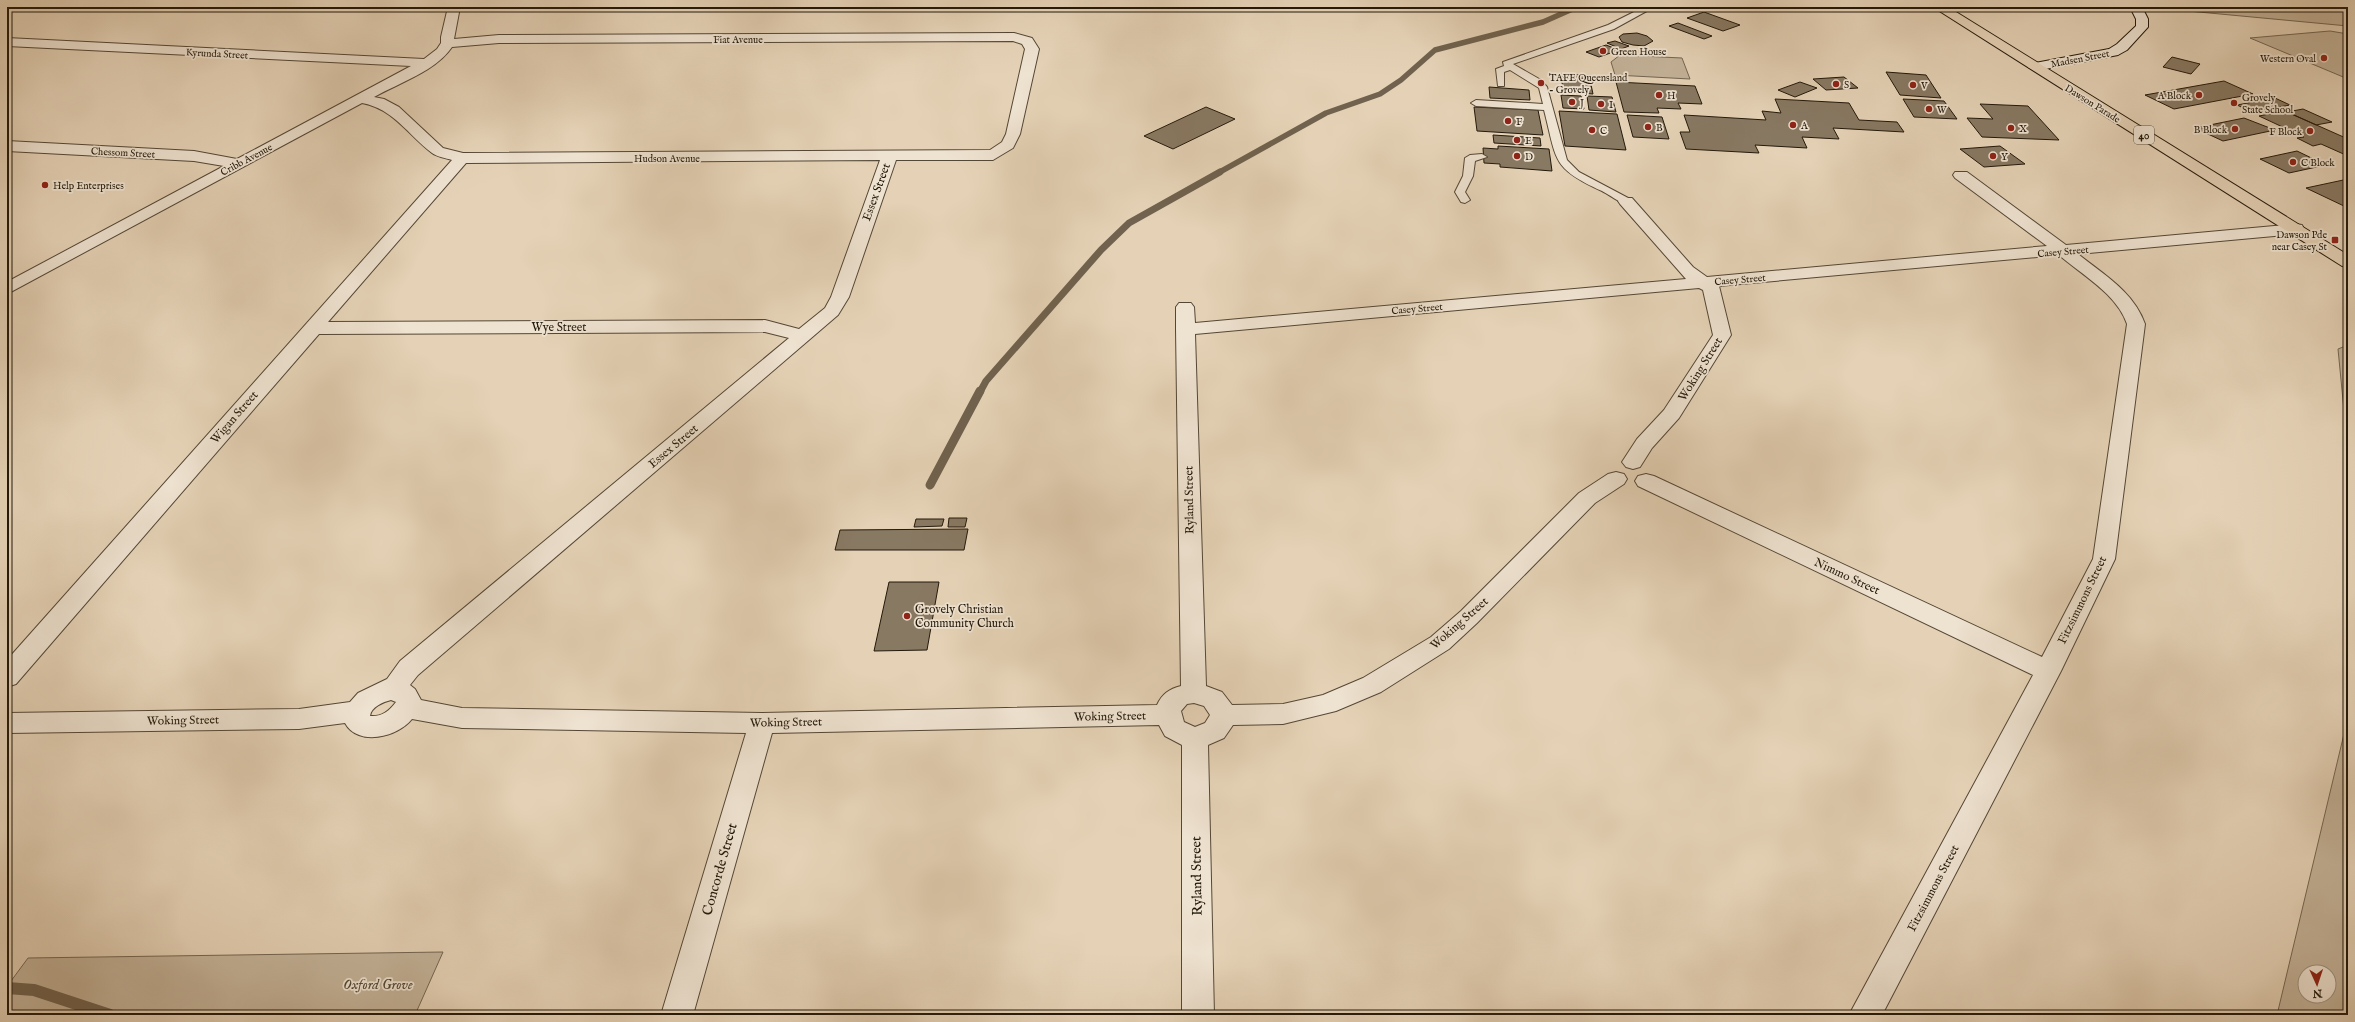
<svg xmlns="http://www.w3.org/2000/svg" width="2355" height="1022" font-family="'IM FELL English',serif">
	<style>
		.green { fill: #c4b399; stroke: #746652; fill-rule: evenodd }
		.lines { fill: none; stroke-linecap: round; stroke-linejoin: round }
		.stream-far3 { stroke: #70624e; stroke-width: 5.5 }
		.stream-far2 { stroke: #70624e; stroke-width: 7 }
		.stream-far1 { stroke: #70624e; stroke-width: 9 }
		.stream { stroke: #70624e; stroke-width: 12 }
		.building { fill: #887963; stroke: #23190a }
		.lane-casing { stroke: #544735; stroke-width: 2 }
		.street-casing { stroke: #544735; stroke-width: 2 }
		.secondary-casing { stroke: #23190a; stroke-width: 2 }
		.primary-casing { stroke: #23190a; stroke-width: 2 }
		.lane { fill: #eee2d0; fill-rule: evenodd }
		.street { fill: #eee2d0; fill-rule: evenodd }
		.secondary { fill: #eee2d0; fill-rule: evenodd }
		.primary { fill: #e5d2b6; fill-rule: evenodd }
		.poi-dot { fill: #8f2418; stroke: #eee2d0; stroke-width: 1.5 }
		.labels { text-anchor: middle; stroke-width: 3.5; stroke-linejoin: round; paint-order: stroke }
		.far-street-label { font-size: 10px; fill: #23190a; stroke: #eee2d0 }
		.far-poi-label { font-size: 10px; fill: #23190a; stroke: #eee2d0; text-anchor: start }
		.shield { fill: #eee2d0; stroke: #605545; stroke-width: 1 }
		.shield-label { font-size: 11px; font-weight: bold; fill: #23190a }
		.street-label { font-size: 12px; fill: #23190a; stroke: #eee2d0 }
		.poi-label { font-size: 12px; fill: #23190a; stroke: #eee2d0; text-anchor: start }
		.near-street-label { font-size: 14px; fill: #23190a; stroke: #eee2d0 }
		.near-park-label { font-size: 14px; font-style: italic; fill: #534735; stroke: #eee2d0 }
	</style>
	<rect width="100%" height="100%" fill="#e5d2b6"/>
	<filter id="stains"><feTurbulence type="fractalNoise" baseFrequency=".005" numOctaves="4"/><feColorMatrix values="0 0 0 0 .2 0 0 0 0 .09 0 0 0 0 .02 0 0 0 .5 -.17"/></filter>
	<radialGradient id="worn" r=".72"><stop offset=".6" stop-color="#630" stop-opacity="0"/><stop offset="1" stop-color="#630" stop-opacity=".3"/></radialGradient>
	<!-- green -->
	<path class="green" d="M2155,7H2348V26L2156,8Z
		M2330,31L2348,34V79L2250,38Z
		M1620,55L1682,58L1690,79L1615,75L1611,62Z
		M2348,345V452L2338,349Z
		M2348,717V1015H2277ZM2305,972H2329V996H2305Z
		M443,952L415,1015H7V981H11L28,958Z"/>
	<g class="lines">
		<!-- stream-far3 -->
		<path class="stream-far3" d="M1218,173L1326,113L1380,94L1401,80L1435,50L1543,22L1577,7"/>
		<!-- stream-far2 -->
		<path class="stream-far2" d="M980,392L986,381L1101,250L1129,223L1220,172"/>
		<!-- stream-far1 -->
		<path class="stream-far1" d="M930,485L980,391"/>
		<!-- stream -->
		<path class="stream" d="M7,988L34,990L110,1015"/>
	</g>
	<!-- building -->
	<path class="building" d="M1704,12L1740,25L1723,31L1687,18Z
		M1678,23L1712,36L1704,39L1669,26Z
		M1637,33L1647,36L1653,41L1644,46L1633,45L1622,42L1619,37L1623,34Z
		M1615,41L1629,46L1621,49L1607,43Z
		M1606,45L1619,50L1599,57L1586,52Z
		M2172,57L2200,64L2191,74L2163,67Z
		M1886,72L1926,75L1941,98L1900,95Z
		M1559,74L1604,76L1605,80L1560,78Z
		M1844,77L1858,88L1826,90L1813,79Z
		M1561,78L1590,80L1593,94L1564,92Z
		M2224,81L2253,94L2174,109L2145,95Z
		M1616,82L1695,86L1702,104L1678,103L1681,109L1657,108L1659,113L1624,112Z
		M1800,82L1817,88L1795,97L1778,90Z
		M1489,87L1529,90L1530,100L1490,98Z
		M1561,95L1581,96L1584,109L1563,108Z
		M1587,96L1612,97L1616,112L1589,110Z
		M2275,98L2290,105L2252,112L2237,105Z
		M1775,99L1849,103L1859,120L1897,122L1904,132L1833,128L1839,139L1802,137L1807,148L1755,145L1759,153L1686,149L1680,132H1690L1684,115L1766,120L1762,111L1781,113Z
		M1903,99L1944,101L1957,119L1914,117Z
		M1980,104L2028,106L2059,140L1982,137L1967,118L1993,119Z
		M1206,107L1235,119L1173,149L1144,136Z
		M1474,107L1538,110L1543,135L1477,131Z
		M2303,109L2332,122L2316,125L2287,112Z
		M1559,111L1617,114L1626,150L1565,146Z
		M2285,111L2348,139V156L2321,144L2313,146L2297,138L2304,137L2259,116Z
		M1627,115L1662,117L1669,139L1633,137Z
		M2244,118L2275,130L2223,141L2195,128Z
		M1493,135L1540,138L1541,146L1494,143Z
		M1498,146L1549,149L1552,171L1500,167V164L1484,163L1483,148L1498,149Z
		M2000,146L2025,164L1984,167L1960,149Z
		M2297,151L2326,165L2289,173L2260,159Z
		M2348,179V206L2346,207L2306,188Z
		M949,518H967L965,527H948Z
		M916,519H944L942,526L914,527Z
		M968,529L964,550H835L840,530Z
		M889,582H939L927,650L874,651Z"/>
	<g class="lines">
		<!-- lane casing -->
		<g class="lane-casing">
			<path id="lane" d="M1644,7H1654L1614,29L1513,64L1541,80L1547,87L1567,160L1579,172L1630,199V203L1626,204C1618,202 1610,195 1602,191C1551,168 1557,160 1544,110L1476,106L1471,103L1476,100L1543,104L1539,88L1510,70L1504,72V86H1498L1496,69L1504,66L1503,62L1608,25Z
				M1482,154L1487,157L1475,161L1473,176L1465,192L1470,200L1465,203L1461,202L1455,192L1463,176L1465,158L1470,155Z"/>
		</g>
		<!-- street casing -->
		<g class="street-casing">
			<path id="street" d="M448,7H460L454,39L499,35L1014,33L1032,38L1039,49L1020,134L1013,148L993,160H896L849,297L838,315L418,675L410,685L415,689L421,700L462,708L762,713L1157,705C1162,694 1169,689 1181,686L1176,329V307L1179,303H1191L1194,307L1195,323L1686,279L1620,204L1618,201L1620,198H1632L1693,267L1707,277L2047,246L1955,178L1953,175L1955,172H1967L2066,245L2296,224L2302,225L2304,229L2302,233L2296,234L2078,254C2103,274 2134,292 2145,324L2115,559L2061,671L1882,1015H1849L2033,675L1638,486L1635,481L1638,476L1646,474L1654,476L2042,657L2093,559L2127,324C2117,294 2082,275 2059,255L1719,286L1731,335L1679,418L1652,448L1640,467L1633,469L1626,467L1622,462L1637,439L1664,410L1713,335L1703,290L1699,288L1195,334L1206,686L1222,692L1232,705L1283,704L1323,695L1363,678L1431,637L1461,611L1579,493L1608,474L1616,472L1624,474L1627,479L1624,484L1595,503L1477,623L1449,649L1381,692L1336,711L1283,724L1233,725L1224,738L1208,745L1214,1015H1182V745L1165,736L1159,725L772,733L693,1015H661L746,733L462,728L412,719C398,737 358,747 345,723L299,729L7,733V713L299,709L350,702L358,693L387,679L400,661L789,338L765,332L319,334L16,684L7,687V660L452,160C446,158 437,157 432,153C408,135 394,109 362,103L7,294V282L224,166L194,161L7,151V141L194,151L237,159L411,66L7,46V38L424,59L437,49L441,43V37ZM1013,41L1022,44L1025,49L1006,134L1002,142L990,150L463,153L443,148L399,107L384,99L374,97C399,83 436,71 452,47L499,43ZM880,160L831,297L825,308L799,329L765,320L328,322L466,163ZM391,700L396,702C389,711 382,717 370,716C371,707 383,702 391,700ZM1194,703L1204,706L1210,715L1205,723L1195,727L1184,722L1181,711L1187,704Z"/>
		</g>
		<!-- secondary casing -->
		<g class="secondary-casing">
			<path id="secondary" d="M2130,7H2142L2148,19V27L2127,50L2118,55L2035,71L2028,67L2035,63L2109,49L2117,44L2136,26V19Z"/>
		</g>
		<!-- primary casing -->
		<g class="primary-casing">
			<path id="primary" d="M1933,7H1948L2348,255V267L2342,266Z"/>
		</g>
		<!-- lane -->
		<use href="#lane" class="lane"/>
		<!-- street -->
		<use href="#street" class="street"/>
		<!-- secondary -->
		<use href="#secondary" class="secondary"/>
		<!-- primary -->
		<use href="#primary" class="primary"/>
	</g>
	<!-- markers -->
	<g class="poi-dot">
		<circle cx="1603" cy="51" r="4"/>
		<circle cx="2324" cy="58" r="4"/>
		<circle cx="1541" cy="83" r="4"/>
		<circle cx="1836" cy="84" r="4"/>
		<circle cx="1913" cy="85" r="4"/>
		<circle cx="1659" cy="95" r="4"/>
		<circle cx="2199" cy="95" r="4"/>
		<circle cx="1572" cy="102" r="4"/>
		<circle cx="2234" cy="103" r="4"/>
		<circle cx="1601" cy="104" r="4"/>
		<circle cx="1929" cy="109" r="4"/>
		<circle cx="1508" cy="121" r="4"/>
		<circle cx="1793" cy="125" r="4"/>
		<circle cx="1648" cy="127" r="4"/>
		<circle cx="2011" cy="128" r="4"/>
		<circle cx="2235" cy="129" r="4"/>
		<circle cx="1592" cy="130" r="4"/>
		<circle cx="2310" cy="131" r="4"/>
		<circle cx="1517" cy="140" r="4"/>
		<circle cx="1517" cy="156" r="4"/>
		<circle cx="1993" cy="156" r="4"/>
		<circle cx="2293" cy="162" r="4"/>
		<circle cx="45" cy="185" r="4"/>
		<rect x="2331" y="236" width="8" height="8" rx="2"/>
		<circle cx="907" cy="616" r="4"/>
	</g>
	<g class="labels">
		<!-- far-street labels -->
		<g class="far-street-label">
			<text x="738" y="43">Fiat Avenue</text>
			<text transform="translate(217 53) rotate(3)" y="4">Kyrunda Street</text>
			<text transform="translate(2080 58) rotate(-11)" y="4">Madsen Street</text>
			<text transform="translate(2093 103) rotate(32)" y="4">Dawson Parade</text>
			<text transform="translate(123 152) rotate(3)" y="4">Chessom Street</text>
			<text x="667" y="162">Hudson Avenue</text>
			<text transform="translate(246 159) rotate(-28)" y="4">Cribb Avenue</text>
			<text transform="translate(2063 251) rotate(-5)" y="4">Casey Street</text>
			<text transform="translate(1740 279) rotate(-5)" y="4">Casey Street</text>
			<text transform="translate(1417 308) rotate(-5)" y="4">Casey Street</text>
		</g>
		<!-- far-poi labels -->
		<g class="far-poi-label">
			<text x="1611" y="55">Green House</text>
			<text x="2316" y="62" text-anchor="end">Western Oval</text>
			<text x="1549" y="81">TAFE Queensland<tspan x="1549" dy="12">- Grovely</tspan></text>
			<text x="1844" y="88">S</text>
			<text x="1921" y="89">V</text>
			<text x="1667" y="99">H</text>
			<text x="2191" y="99" text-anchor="end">A Block</text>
			<text x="2242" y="101">Grovely<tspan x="2242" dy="12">State School</tspan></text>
			<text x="1580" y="106">J</text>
			<text x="1609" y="108">I</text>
			<text x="1937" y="113">W</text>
			<text x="1516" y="125">F</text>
			<text x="1801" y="129">A</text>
			<text x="1656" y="131">B</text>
			<text x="2019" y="132">X</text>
			<text x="2227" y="133" text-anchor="end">B Block</text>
			<text x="1600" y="134">C</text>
			<text x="2302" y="135" text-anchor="end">F Block</text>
			<text x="1525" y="144">E</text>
			<text x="1525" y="160">D</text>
			<text x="2001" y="160">Y</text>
			<text x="2301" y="166">C Block</text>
			<text x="53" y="189">Help Enterprises</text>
			<text x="2327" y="238" text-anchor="end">Dawson Pde<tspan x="2327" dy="12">near Casey St</tspan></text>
		</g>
		<!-- shield labels -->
		<rect class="shield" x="2134" y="126" width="20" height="18" rx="3"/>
		<g class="shield-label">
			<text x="2144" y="139">40</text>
		</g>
		<!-- street labels -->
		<g class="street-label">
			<text transform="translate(876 192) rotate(-70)" y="4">Essex Street</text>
			<text x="559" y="331">Wye Street</text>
			<text transform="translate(1700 369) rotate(-58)" y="4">Woking Street</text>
			<text transform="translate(234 417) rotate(-49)" y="4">Wigan Street</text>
			<text transform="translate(673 446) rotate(-40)" y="4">Essex Street</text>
			<text transform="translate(1189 500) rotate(-91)" y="4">Ryland Street</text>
			<text transform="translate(1847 576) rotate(25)" y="4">Nimmo Street</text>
			<text transform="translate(2082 600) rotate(-64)" y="4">Fitzsimmons Street</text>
			<text transform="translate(1459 623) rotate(-41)" y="4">Woking Street</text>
			<text transform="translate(1110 716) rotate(-1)" y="4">Woking Street</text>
			<text transform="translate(183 720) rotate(-1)" y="4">Woking Street</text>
			<text transform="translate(786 722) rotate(-1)" y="4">Woking Street</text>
			<text transform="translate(1933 888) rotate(-62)" y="4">Fitzsimmons Street</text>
		</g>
		<!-- poi labels -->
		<g class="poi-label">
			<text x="915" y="613">Grovely Christian<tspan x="915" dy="14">Community Church</tspan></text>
		</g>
		<!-- near-street labels -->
		<g class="near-street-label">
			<text transform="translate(719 869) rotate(-74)" y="5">Concorde Street</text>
			<text transform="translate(1196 876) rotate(-91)" y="5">Ryland Street</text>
		</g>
		<!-- near-park labels -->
		<g class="near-park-label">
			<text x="378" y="989">Oxford Grove</text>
		</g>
	</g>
	<!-- margin -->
	<rect width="2355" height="1022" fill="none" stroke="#e5d2b6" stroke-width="24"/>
	<rect x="8" y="8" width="2339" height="1006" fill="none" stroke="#23190a" stroke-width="2"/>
	<rect x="12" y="12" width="2331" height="998" fill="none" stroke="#23190a"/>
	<!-- north arrow -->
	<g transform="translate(2317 984) rotate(177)"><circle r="19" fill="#eee2d0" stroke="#9d9281"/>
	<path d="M0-3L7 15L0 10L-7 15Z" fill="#8f2418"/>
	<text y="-6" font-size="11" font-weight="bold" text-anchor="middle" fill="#23190a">N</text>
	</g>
	<rect width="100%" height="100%" filter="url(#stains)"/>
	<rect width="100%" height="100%" fill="url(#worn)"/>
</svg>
